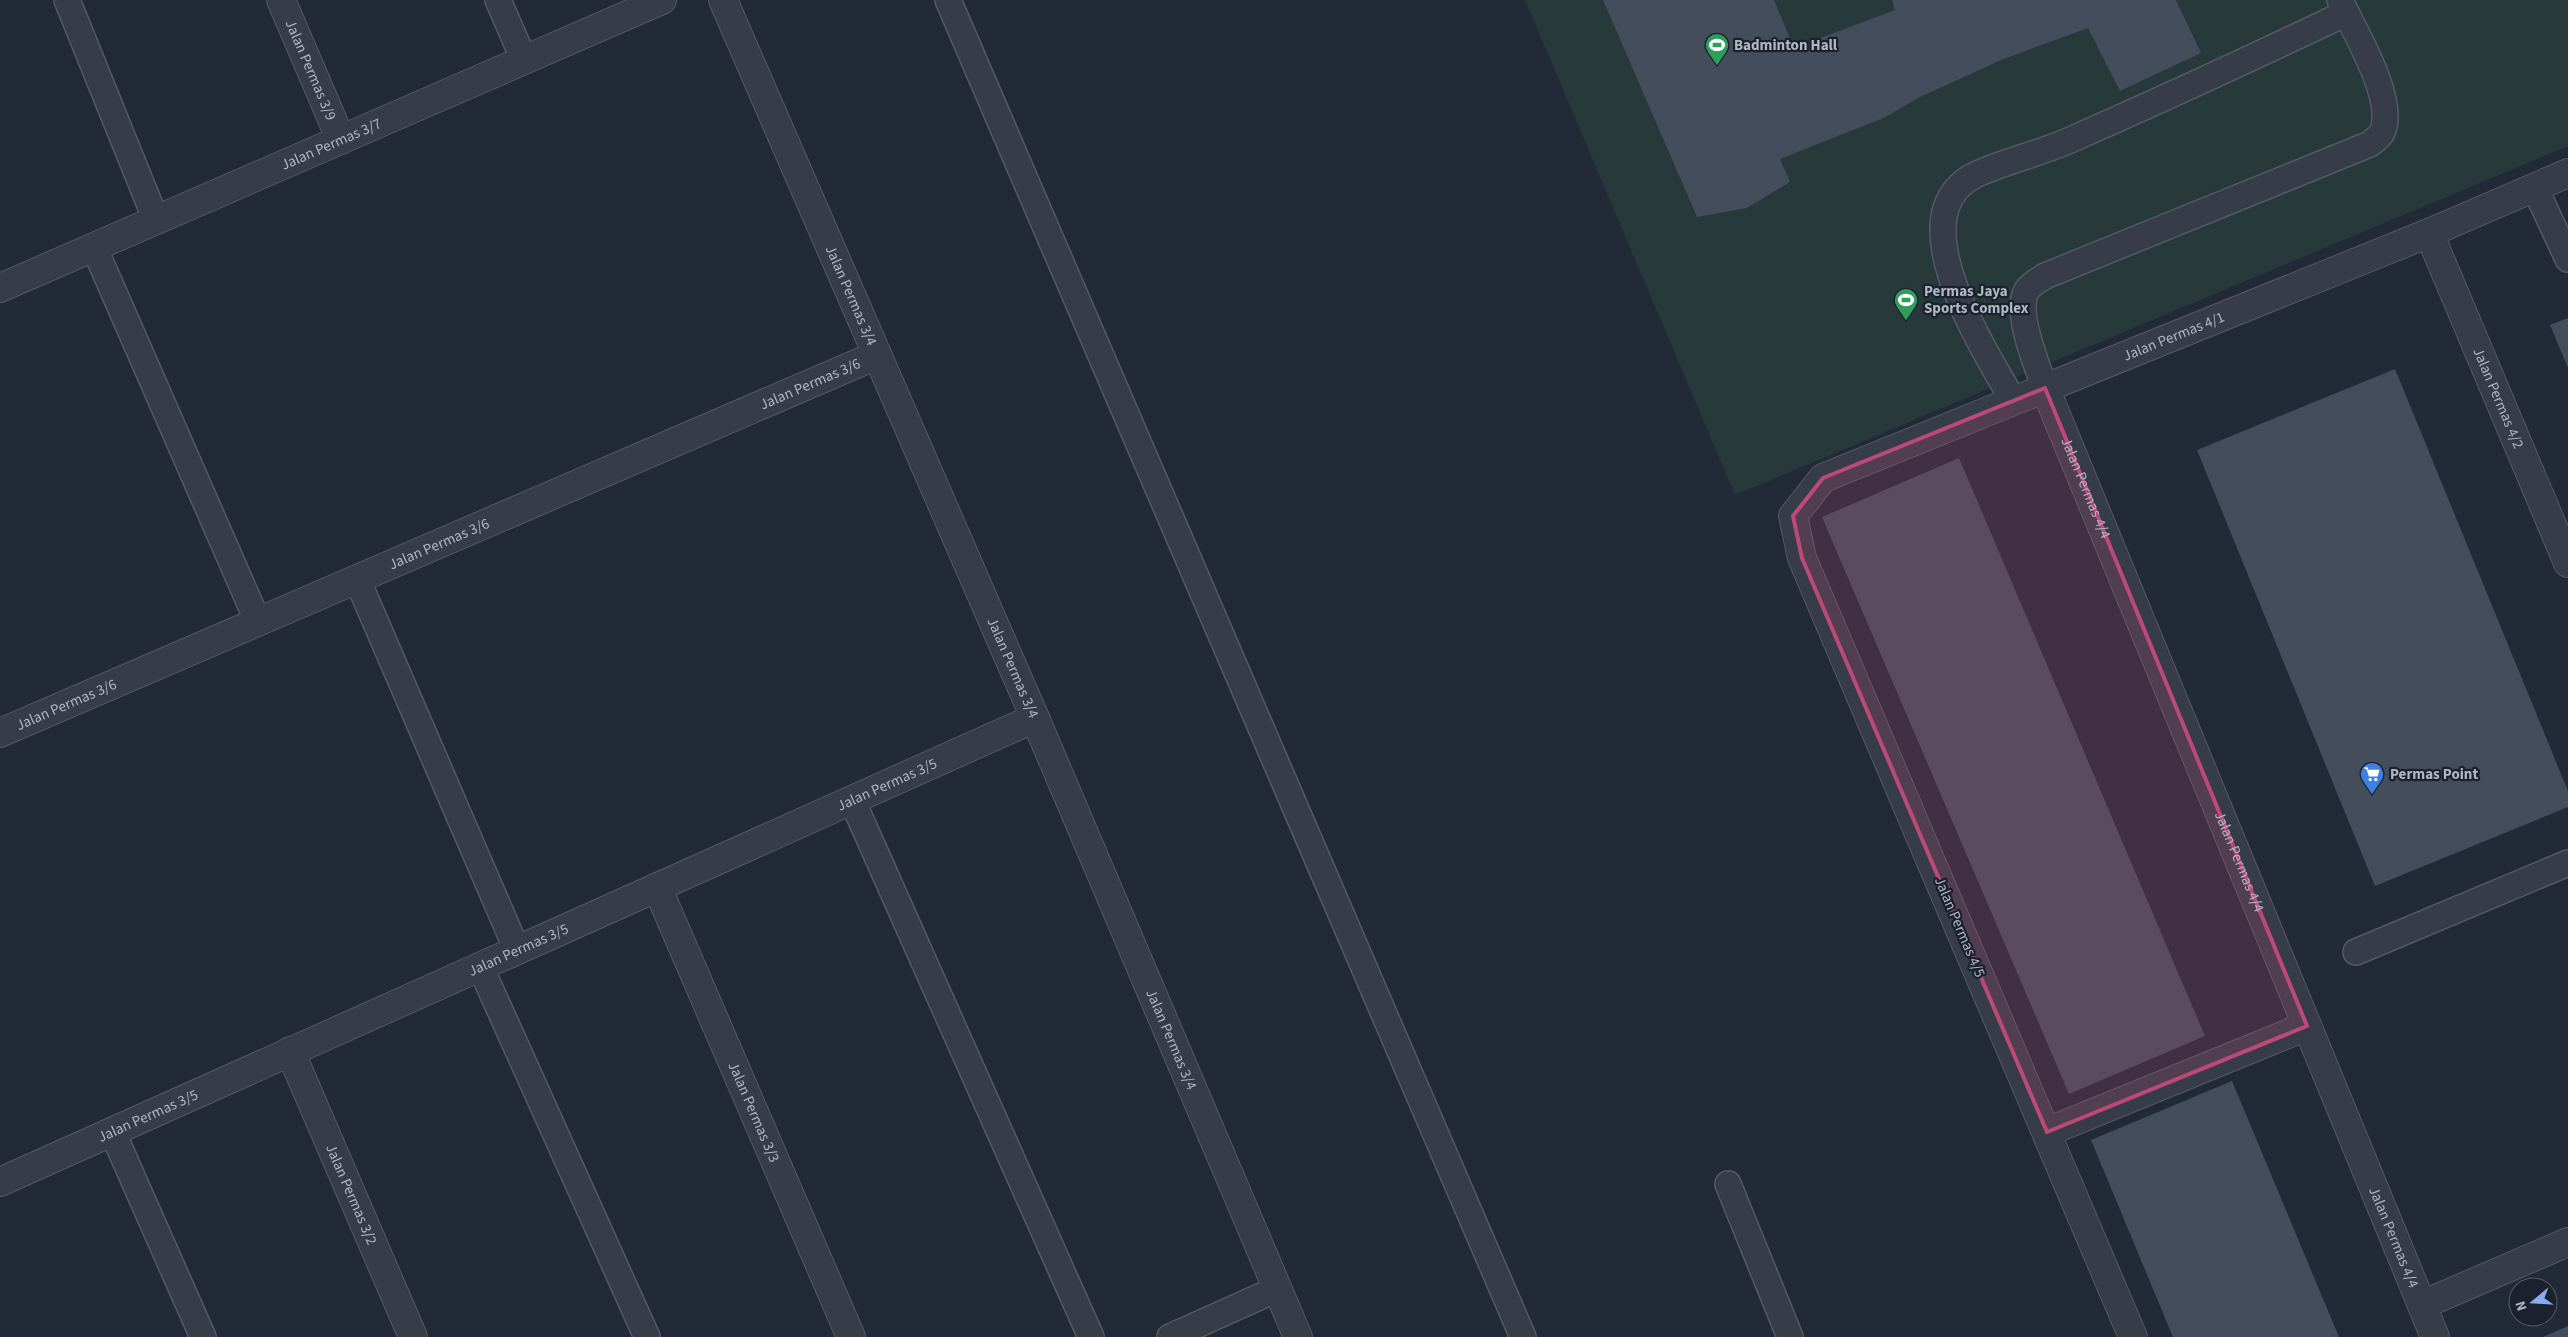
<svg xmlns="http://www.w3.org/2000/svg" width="2568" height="1337" font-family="'Source Sans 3',sans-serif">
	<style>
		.green { fill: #27393b }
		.building { fill: #434d5c }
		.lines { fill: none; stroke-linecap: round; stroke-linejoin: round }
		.service-casing { stroke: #535a66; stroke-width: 28 }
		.minor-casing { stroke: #535a66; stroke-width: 30 }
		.service { stroke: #363c48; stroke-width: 25 }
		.minor { stroke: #363c48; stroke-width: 28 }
		.marked { fill: #bd487a; fill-opacity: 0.2; stroke: #bd487a; stroke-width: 4; stroke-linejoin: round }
		.labels { text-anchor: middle; stroke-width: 4.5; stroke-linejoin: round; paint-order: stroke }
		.poi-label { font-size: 15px; font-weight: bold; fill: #b0b7c4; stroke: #1b212d; text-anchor: start }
		.street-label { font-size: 15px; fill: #b0b7c4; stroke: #1b212d }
	</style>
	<rect width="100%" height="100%" fill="#222a37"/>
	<!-- green -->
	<path class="green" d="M1525,0H2568V146L1735,495Z"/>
	<!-- building -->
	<path class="building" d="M1603,0H1774L1794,48L1895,10L1892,0H2176L2201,53L2120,91L2088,28L2001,60L1918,98L1886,117L1780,159L1790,182L1747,208L1697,217Z
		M2568,318V368L2550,325Z
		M2395,369L2568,791V807L2375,886L2197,450Z
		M1959,458L2205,1036L2069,1094L1822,517Z
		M2232,1081L2339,1337H2173L2091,1140Z
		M2568,1326V1337H2543Z"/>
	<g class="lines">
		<!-- service casing -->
		<g class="service-casing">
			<path id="service" d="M67,0L156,220
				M498,0L524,60
				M948,0L1523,1337
				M2535,188L2568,259
				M94,247L258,622
				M2045,388C2037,366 2014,311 2027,290C2031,284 2039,280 2045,276L2370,144C2375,140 2381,136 2383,130C2395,97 2354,31 2340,0
				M2013,400C1986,354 1929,263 1946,208C1951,193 1961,182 1975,175C2005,161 2038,154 2068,141C2161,100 2254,57 2346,13
				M357,579L517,950
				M852,800L1091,1337
				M2356,952L2568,863
				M480,966L647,1337
				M112,1131L203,1337
				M1728,1184L1790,1337
				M1170,1337L1277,1289"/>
		</g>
		<!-- minor casing -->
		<g class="minor-casing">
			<g id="minor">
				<path id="s1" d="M281,0L341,140"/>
				<path id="s2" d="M723,0L1035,718L1298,1337"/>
				<path id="s3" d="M2429,233L2568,563"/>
				<path id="s4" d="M0,288L662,0"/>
				<path id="s5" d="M2045,388L2435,1337"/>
				<path id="s6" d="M0,733L877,355"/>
				<path id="s7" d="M657,887L851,1337"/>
				<path id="s8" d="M290,1051L413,1337"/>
				<path d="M2047,1132L2307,1026"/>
				<path id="s9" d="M0,1182L1035,718"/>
				<path d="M2422,1305L2568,1242"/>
				<path id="s10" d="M2133,1337L1802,558L1793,516L1823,478L2429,233L2568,173"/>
			</g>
		</g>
		<!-- service -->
		<use href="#service" class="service"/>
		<!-- minor -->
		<use href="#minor" class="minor"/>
	</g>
	<!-- marked area -->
	<path class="marked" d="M2045,388L2307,1026L2047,1132L1802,558L1793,516L1823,478Z"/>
	<!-- icons -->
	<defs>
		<g id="stadium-pin" transform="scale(1.25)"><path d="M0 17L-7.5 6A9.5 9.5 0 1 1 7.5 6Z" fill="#2e9e5b" stroke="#1b212d"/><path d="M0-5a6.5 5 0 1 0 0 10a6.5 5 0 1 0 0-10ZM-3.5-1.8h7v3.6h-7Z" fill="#fff"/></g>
		<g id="supermarket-pin" transform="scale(1.25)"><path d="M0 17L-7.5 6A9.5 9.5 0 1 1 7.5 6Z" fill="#3f7fe0" stroke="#1b212d"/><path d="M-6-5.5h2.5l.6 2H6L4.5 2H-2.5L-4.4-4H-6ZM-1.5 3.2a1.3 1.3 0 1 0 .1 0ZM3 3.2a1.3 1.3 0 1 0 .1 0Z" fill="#fff"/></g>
	</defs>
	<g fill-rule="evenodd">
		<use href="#stadium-pin" x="1717" y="45"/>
		<use href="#stadium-pin" x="1906" y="300"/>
		<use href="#supermarket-pin" x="2372" y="774"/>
	</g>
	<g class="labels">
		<!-- poi labels -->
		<g class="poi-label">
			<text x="1734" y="50">Badminton Hall</text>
			<text x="1924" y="296">Permas Jaya<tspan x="1924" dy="17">Sports Complex</tspan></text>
			<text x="2390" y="779">Permas Point</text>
		</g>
		<!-- street labels -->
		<g class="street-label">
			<text dy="5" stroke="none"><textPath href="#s1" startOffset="76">Jalan Permas 3/9</textPath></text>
			<text dy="5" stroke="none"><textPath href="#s4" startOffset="361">Jalan Permas 3/7</textPath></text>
			<text dy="5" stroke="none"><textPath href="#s2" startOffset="322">Jalan Permas 3/4</textPath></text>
			<text dy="5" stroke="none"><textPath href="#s10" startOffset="1316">Jalan Permas 4/1</textPath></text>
			<text dy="5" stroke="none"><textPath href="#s6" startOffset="882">Jalan Permas 3/6</textPath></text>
			<text dy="5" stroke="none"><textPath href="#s3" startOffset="179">Jalan Permas 4/2</textPath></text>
			<text dy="5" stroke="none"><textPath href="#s5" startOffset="108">Jalan Permas 4/4</textPath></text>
			<text dy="5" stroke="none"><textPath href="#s6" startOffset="478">Jalan Permas 3/6</textPath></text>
			<text dy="5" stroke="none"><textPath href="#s2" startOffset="728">Jalan Permas 3/4</textPath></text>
			<text dy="5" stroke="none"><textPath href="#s6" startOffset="72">Jalan Permas 3/6</textPath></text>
			<text dy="5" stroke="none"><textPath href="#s9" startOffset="972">Jalan Permas 3/5</textPath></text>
			<text dy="5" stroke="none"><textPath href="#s5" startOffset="512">Jalan Permas 4/4</textPath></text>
			<text transform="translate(1960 927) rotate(67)" y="5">Jalan Permas 4/5</text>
			<text dy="5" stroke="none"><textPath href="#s9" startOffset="568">Jalan Permas 3/5</textPath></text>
			<text dy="5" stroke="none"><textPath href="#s2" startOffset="1132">Jalan Permas 3/4</textPath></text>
			<text dy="5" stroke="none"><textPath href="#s7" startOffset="245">Jalan Permas 3/3</textPath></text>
			<text dy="5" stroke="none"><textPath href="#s9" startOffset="162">Jalan Permas 3/5</textPath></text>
			<text dy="5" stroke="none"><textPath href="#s8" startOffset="156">Jalan Permas 3/2</textPath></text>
			<text dy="5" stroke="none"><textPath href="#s5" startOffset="918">Jalan Permas 4/4</textPath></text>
		</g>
	</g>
	<!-- north arrow -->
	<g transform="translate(2533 1302) rotate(252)"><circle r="24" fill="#1b212d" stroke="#575d69"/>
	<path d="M0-4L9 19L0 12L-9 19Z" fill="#88abf1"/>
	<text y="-8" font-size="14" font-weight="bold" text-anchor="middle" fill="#b0b7c4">N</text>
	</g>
</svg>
